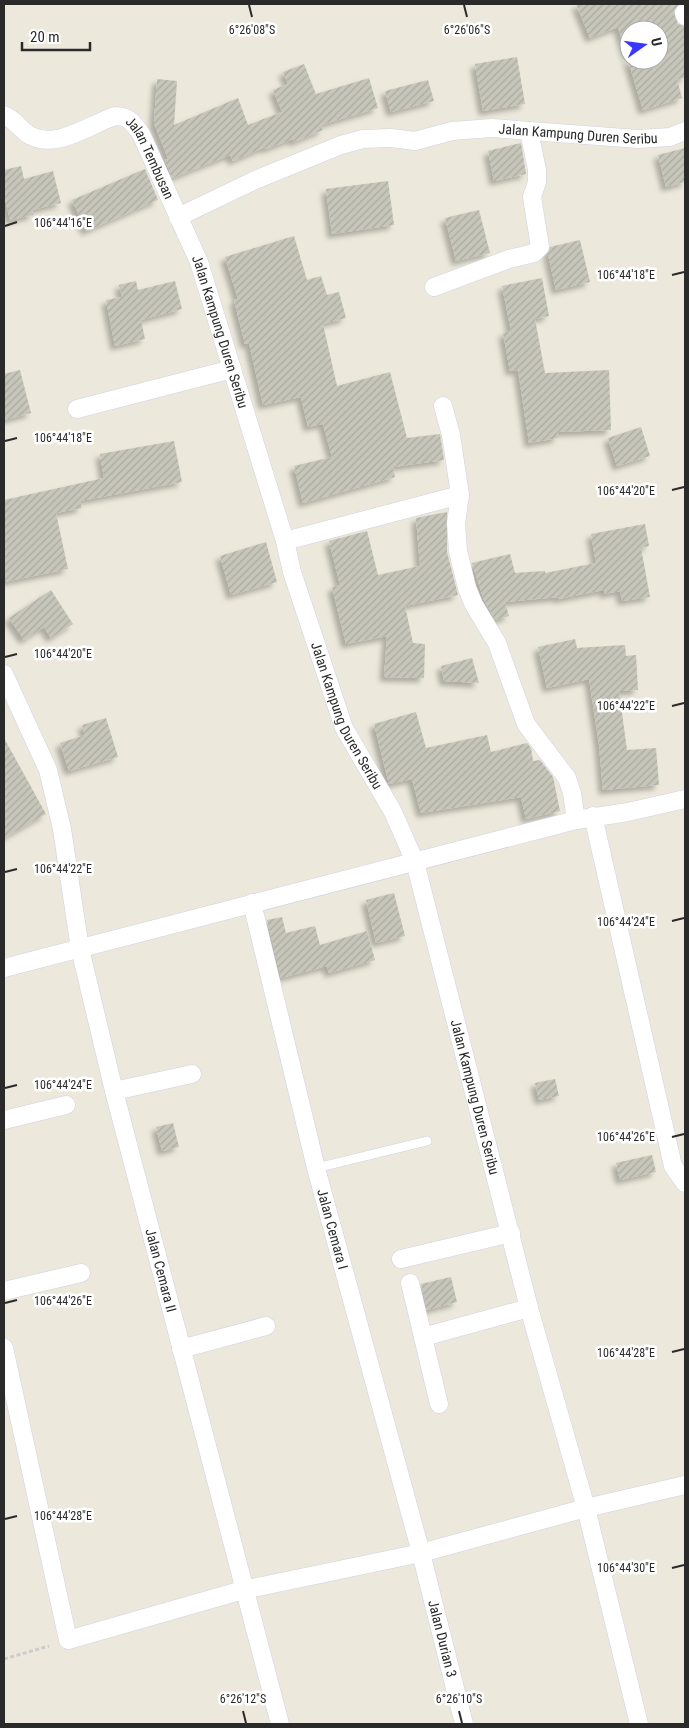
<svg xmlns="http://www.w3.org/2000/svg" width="689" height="1728" font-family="'Roboto Condensed',sans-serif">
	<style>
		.building { fill: url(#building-hatch); fill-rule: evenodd; filter: url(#shadow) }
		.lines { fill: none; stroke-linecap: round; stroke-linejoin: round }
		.service-casing { stroke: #d1d1e3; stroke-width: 10 }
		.minor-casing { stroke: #d1d1e3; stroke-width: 19 }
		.path { stroke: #ccc; stroke-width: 3; stroke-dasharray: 4 2.5; stroke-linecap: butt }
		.service { stroke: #fff; stroke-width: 9 }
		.minor { stroke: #fff; stroke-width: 18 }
		.ticks { fill: none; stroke: #2a2a2a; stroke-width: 2 }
		.labels { text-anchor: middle; stroke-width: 5; stroke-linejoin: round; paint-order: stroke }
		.street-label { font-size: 14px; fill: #2a2a2a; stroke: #fff }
		.ticks-label { font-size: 12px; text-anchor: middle; fill: #2a2a2a; stroke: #fff; stroke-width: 5; stroke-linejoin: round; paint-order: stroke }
	</style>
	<defs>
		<pattern id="building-hatch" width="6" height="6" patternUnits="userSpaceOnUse" patternTransform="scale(1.25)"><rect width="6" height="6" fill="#c7c6ba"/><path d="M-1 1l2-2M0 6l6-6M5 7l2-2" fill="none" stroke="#abaaa0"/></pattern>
		<filter id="shadow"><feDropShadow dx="-4.5" dy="4.5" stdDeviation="2.5" flood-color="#0004"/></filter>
	</defs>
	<rect width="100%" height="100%" fill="#ece8db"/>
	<!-- building -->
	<path class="building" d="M576,4H679L674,11L678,24L685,26V78L677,79L682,98L643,110L618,27L590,38ZM629,30H659V60H629Z
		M517,57L525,104L483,111L475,64Z
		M304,64L316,94L369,78L378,108L321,125L323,130L294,142L293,139L266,149L265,147L233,161L230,155L172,178L165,160L168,159L154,123L157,79L177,81L174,125L238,98L248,125L282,112L273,90L288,84L283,72Z
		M428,80L434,101L391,112L385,91Z
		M521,143L526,174L494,181L488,151Z
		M685,148V182L666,187L658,155Z
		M21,166L24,179L53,171L61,203L32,210L33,215L10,220L4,195V170Z
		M145,169L158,200L86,231L72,200Z
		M388,181L394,225L332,234L326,189Z
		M479,210L490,253L456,261L445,218Z
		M294,236L307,280L321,276L327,295L339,292L346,318L323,324L337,386L390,372L407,438L440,434L444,460L393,467L395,477L303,503L294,466L332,457L323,424L308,427L301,397L263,405L249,343L245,344L234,300L238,299L225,257Z
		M580,240L590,282L556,290L548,254L550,247Z
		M542,278L549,316L535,319L545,373L609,370L611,430L557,432L558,438L529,443L518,370L510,371L503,333L511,331L502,286Z
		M136,281L138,290L175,281L182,309L141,320L145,339L115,346L106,300L122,297L119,285Z
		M20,370L31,413L4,420V374Z
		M641,427L650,456L617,466L608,438Z
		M174,441L182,482L80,501L82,508L56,513L68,569L4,582V500L104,478L100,454Z
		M447,512V552L458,595L405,606L413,643L425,644L424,678L384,677L387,636L346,644L332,587L340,585L329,541L367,531L378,575L420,566L416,518Z
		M645,524L649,546L641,548L650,597L622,601L620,591L604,594V590L558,599V597L505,602L509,616L495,620L484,600L472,563L510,554L515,573L545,571V573L596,563L591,534Z
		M266,542L277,582L231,595L220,556Z
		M51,590L73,624L51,638L44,627L24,640L9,618Z
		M575,639L577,648L625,645L626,656L636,655L638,690L619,691L627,750L656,748L659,785L603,790L599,745L589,679L547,688L538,647Z
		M472,658L479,683L444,681L441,666Z
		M416,712L426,748L487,735L491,752L527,743L531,748L533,761L540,760L553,777L560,811L526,819L521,797L421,813L412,779L389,784L374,724Z
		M106,718L118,757L69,771L60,743L85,735L82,725Z
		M4,738L46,814L4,838Z
		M394,893L405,936L376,943L366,900Z
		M282,917L286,933L315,926L320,945L367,931L375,960L329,973L327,966L281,978L267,920Z
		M555,1079L559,1096L539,1100L535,1083Z
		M173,1123L179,1147L162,1151L156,1127Z
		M652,1155L656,1172L620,1180L616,1163Z
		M451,1277L457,1302L427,1310L421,1284Z"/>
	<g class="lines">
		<!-- service casing -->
		<g class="service-casing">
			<path id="service" d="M316,1168L427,1141"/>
		</g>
		<!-- minor casing -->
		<g class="minor-casing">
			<g id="minor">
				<path d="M684,13L685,16"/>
				<path id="s1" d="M4,115C15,119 21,131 31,136C57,149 89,125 115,116C129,116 133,123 141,134L199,262L285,541L292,572L344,728L393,812L415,862L529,1308L586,1508L639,1724"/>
				<path id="s2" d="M178,217L253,181L341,145L363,139L391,138L415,141L452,131L492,128L638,139L670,137L685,131"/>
				<path d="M434,287L509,259L534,253L540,247L532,197L537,182V170L529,131"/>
				<path d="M443,406L451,435L460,495L456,523L458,551L467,588L474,605L497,643L526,724L567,778L572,793L576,820"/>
				<path d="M77,409L232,369"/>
				<path d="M285,541L460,495"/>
				<path id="s3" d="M4,674L48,770L62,829L80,949L114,1091L280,1724"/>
				<path d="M593,816L673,1166L685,1183"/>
				<path id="s4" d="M252,903L316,1168L421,1553L464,1724"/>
				<path d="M4,968L576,820L628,812L685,799"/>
				<path d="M114,1091L192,1074"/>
				<path d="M4,1120L66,1105"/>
				<path d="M401,1259L511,1233"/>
				<path d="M410,1283L439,1404"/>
				<path d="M4,1291L81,1273"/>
				<path d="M423,1337L529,1308"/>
				<path d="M4,1348L68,1640L243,1590L421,1553L586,1508L685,1485"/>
				<path d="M181,1349L266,1326"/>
			</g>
		</g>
		<!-- path -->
		<path class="path" d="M4,1659L49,1646"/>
		<!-- service -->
		<use href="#service" class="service"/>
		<!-- minor -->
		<use href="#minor" class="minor"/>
	</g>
	<!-- ticks -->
	<path class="ticks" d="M249,5L252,17M464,5L467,17M5,226L17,222M672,275L684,272M5,441L17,438M672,490L684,487M5,657L17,654M672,706L684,703M5,872L17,869M672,921L684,918M5,1088L17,1085M672,1137L684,1134M5,1303L17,1300M672,1352L684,1349M5,1519L17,1516M672,1568L684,1565M243,1711L246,1723M459,1711L462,1723"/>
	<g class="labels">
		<!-- street labels -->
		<g class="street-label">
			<text dy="5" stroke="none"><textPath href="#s2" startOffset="418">Jalan Kampung Duren Seribu</textPath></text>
			<text dy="5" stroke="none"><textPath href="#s1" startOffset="182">Jalan Tembusan</textPath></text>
			<text dy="5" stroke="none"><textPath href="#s1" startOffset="370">Jalan Kampung Duren Seribu</textPath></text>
			<text dy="5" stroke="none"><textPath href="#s1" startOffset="775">Jalan Kampung Duren Seribu</textPath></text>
			<text dy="5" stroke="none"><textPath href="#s1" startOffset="1180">Jalan Kampung Duren Seribu</textPath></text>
			<text dy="5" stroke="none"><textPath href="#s4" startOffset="336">Jalan Cemara I</textPath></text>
			<text dy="5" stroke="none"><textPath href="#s3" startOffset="619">Jalan Cemara II</textPath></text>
			<text dy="5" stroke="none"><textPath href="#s4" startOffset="760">Jalan Durian 3</textPath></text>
		</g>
	</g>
	<g class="ticks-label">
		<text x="252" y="34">6°26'08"S</text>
		<text x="467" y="34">6°26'06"S</text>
		<text x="63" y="227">106°44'16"E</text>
		<text x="626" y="279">106°44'18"E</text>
		<text x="63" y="442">106°44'18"E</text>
		<text x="626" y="495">106°44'20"E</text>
		<text x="63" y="658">106°44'20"E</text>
		<text x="626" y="710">106°44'22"E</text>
		<text x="63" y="873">106°44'22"E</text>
		<text x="626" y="926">106°44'24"E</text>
		<text x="63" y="1089">106°44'24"E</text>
		<text x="626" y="1141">106°44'26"E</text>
		<text x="63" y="1305">106°44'26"E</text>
		<text x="626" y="1357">106°44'28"E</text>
		<text x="63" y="1520">106°44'28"E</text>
		<text x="626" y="1572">106°44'30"E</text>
		<text x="243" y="1703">6°26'12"S</text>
		<text x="459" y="1703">6°26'10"S</text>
	</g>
	<!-- border -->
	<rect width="689" height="1728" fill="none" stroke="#2a2a2a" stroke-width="10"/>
	<!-- north arrow -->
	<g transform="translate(644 45) rotate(76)"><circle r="24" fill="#ffffff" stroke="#aaaaaa"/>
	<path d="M0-4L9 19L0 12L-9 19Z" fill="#3737fe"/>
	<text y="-8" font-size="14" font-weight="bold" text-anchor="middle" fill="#2a2a2a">U</text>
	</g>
	<!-- scale -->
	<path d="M22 42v8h68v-8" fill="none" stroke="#2a2a2a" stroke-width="2.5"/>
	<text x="30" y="42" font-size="15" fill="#2a2a2a" stroke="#ffffff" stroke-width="4" paint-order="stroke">20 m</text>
</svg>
